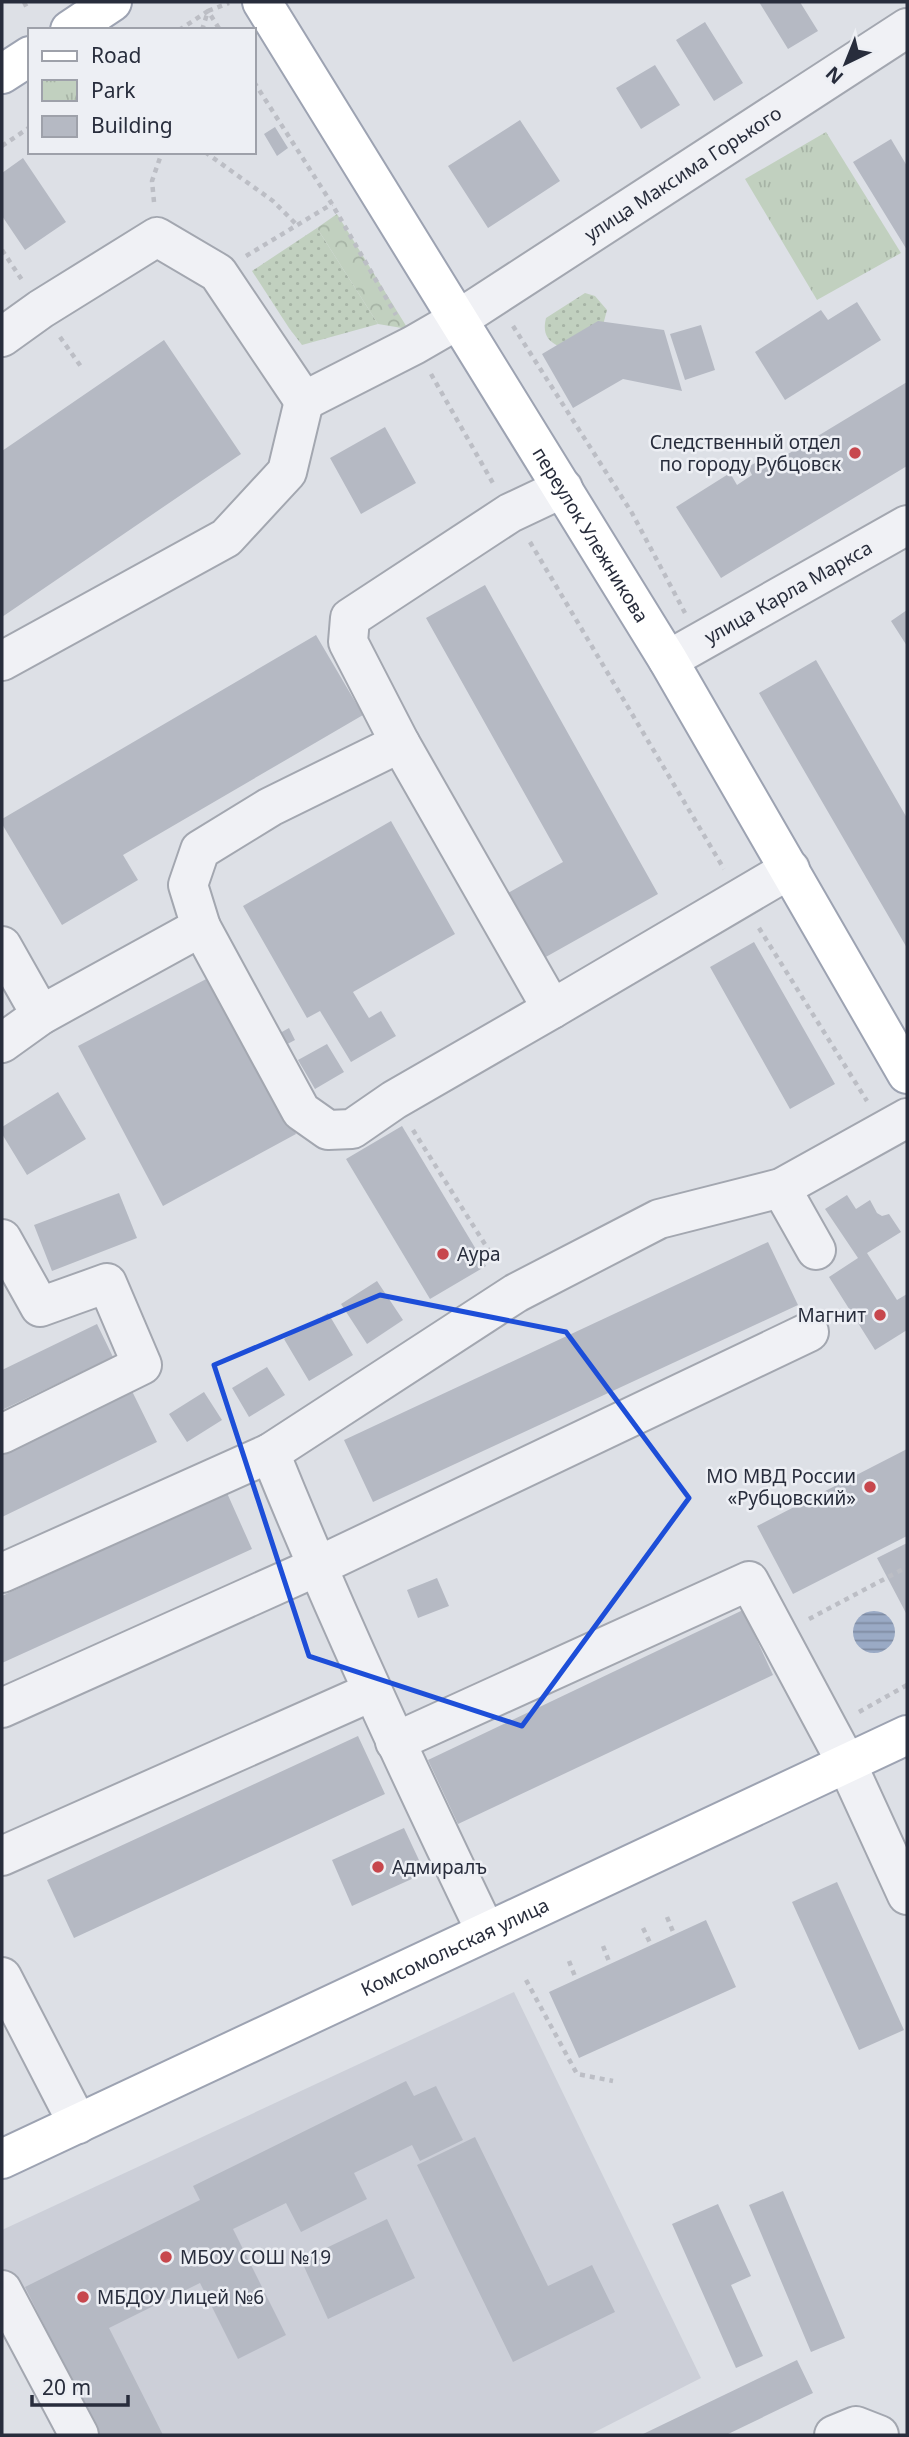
<svg xmlns="http://www.w3.org/2000/svg" width="909" height="2437" font-family="'Noto Sans',sans-serif">
	<style>
		.built { fill: #cccfd8 }
		.grass { fill: url(#grass-dots) }
		.forest { fill: url(#forest-crowns) }
		.park { fill: url(#park-tufts) }
		.water { fill: url(#water-rules) }
		.building { fill: #b5b9c3 }
		.lines { fill: none; stroke-linecap: round; stroke-linejoin: round }
		.minor-casing { stroke: #a3a7b0; stroke-width: 42 }
		.major-casing { stroke: #9da3b2; stroke-width: 42 }
		.path { stroke: #bcbec5; stroke-width: 4.5; stroke-dasharray: 5 5; stroke-linecap: butt }
		.minor { stroke: #f0f1f5; stroke-width: 38 }
		.major { stroke: #fff; stroke-width: 38 }
		.marked { fill: none; stroke: #1d4ed8; stroke-width: 5; stroke-linejoin: round }
		.poi-dot { fill: #c7474d; stroke: #edeff4; stroke-width: 2.5 }
		.labels { text-anchor: middle; stroke-width: 5; stroke-linejoin: round; paint-order: stroke }
		.street-label { font-size: 19px; fill: #282d3c; stroke: #edeff4 }
		.poi-label { font-size: 19px; fill: #282d3c; stroke: #edeff4; text-anchor: start }
	</style>
	<defs>
		<pattern id="grass-dots" width="8" height="8" patternUnits="userSpaceOnUse" patternTransform="scale(1.75)"><rect width="8" height="8" fill="#c1d0bf"/><path d="M2 2h.1M6 6h.1" fill="none" stroke="#a6b3a5" stroke-width="1.8" stroke-linecap="round"/></pattern>
		<pattern id="forest-crowns" width="20" height="18" patternUnits="userSpaceOnUse" patternTransform="scale(1.75)"><rect width="20" height="18" fill="#c1d0bf"/><path d="M2 6a3 3 0 1 1 6 0M12 15a3 3 0 1 1 6 0" fill="none" stroke="#a6b3a5"/></pattern>
		<pattern id="park-tufts" width="24" height="20" patternUnits="userSpaceOnUse" patternTransform="scale(1.75)"><rect width="24" height="20" fill="#c1d0bf"/><path d="M3 7l-1-3M5 7V3M7 7l1-3M15 17l-1-3M17 17v-4M19 17l1-3" fill="none" stroke="#a6b3a5"/></pattern>
		<pattern id="water-rules" width="6" height="5" patternUnits="userSpaceOnUse" patternTransform="scale(1.75)"><rect width="6" height="5" fill="#9aaac5"/><path d="M0 2.5h6" fill="none" stroke="#7e8ba1"/></pattern>
	</defs>
	<rect width="100%" height="100%" fill="#dde0e6"/>
	<!-- built -->
	<path class="built" d="M514,1992L701,2378L589,2435H67L2,2313V2230Z"/>
	<!-- grass -->
	<path class="grass" d="M317,228L378,324L302,345L289,328L252,271Z
		M585,293L595,296L607,310L603,325L558,346C545,339 543,331 546,318Z"/>
	<!-- forest -->
	<path class="forest" d="M337,214L408,329L378,324L317,228Z"/>
	<!-- park -->
	<path class="park" d="M826,132L901,253L817,300L745,179Z"/>
	<!-- water -->
	<path class="water" d="M853 1632a21 21 0 1 1 42 0a21 21 0 1 1-42 0Z"/>
	<!-- building -->
	<path class="building" d="M759,2H800L818,31L788,49Z
		M705,22L743,83L714,101L676,40Z
		M655,65L680,105L641,129L616,88Z
		M520,120L560,181L488,228L448,166Z
		M275,127L288,148L277,156L264,134Z
		M891,139L907,166V250L853,162Z
		M23,158L66,222L25,250L2,216V173Z
		M857,302L881,340L785,400L755,352L821,310L828,320Z
		M598,321L664,330L682,391L623,379L573,408L542,354Z
		M701,325L715,370L685,380L670,334Z
		M164,340L241,454L2,617V451Z
		M907,382V466L721,578L676,507L730,473L737,485L752,475L748,467L755,463L760,471Z
		M385,427L416,483L361,514L330,458Z
		M485,585L658,894L544,958L508,893L563,862L426,618Z
		M907,610V646L891,621Z
		M316,635L363,715L123,855L138,880L62,925L2,824V819Z
		M816,660L907,818V948L759,693Z
		M391,821L455,934L353,992L369,1018L381,1011L396,1036L351,1062L320,1011L307,1018L243,906Z
		M754,942L835,1084L790,1109L710,967Z
		M212,976L296,1134L163,1206L78,1046Z
		M289,1028L295,1040L278,1049L271,1038Z
		M327,1044L344,1072L315,1089L298,1060Z
		M58,1092L86,1139L27,1175L2,1134V1127Z
		M402,1126L486,1266L430,1299L346,1159Z
		M119,1193L137,1238L52,1271L34,1225Z
		M847,1195L856,1209L870,1200L877,1213L882,1216L889,1214L901,1232L867,1253L897,1300L907,1294V1330L875,1350L829,1277L858,1258L825,1209Z
		M768,1242L798,1305L373,1502L344,1440Z
		M377,1281L403,1320L367,1344L341,1304Z
		M328,1313L353,1355L309,1381L284,1339Z
		M97,1324L113,1357L2,1410V1370Z
		M267,1367L285,1395L249,1417L232,1388Z
		M130,1387L157,1442L2,1517V1449Z
		M204,1392L222,1420L187,1442L169,1414Z
		M907,1449V1536L793,1594L757,1526Z
		M227,1493L252,1549L2,1663V1596Z
		M907,1543V1615L877,1558Z
		M437,1578L449,1606L418,1618L407,1590Z
		M743,1610L773,1675L458,1824L428,1760Z
		M358,1736L385,1794L74,1938L47,1880Z
		M404,1828L425,1873L352,1906L332,1860Z
		M837,1882L904,2030L859,2050L792,1902Z
		M706,1920L736,1987L579,2058L549,1992Z
		M406,2081L414,2096L436,2086L463,2140L420,2161L412,2145L354,2173L367,2199L301,2232L286,2203L233,2229L286,2335L238,2359L200,2283L109,2328L163,2435H99L25,2287L200,2200L193,2186Z
		M475,2137L548,2286L592,2265L615,2312L513,2362L417,2165Z
		M783,2191L845,2338L811,2352L749,2205Z
		M718,2204L751,2276L731,2285L763,2356L736,2368L672,2224Z
		M387,2219L415,2278L328,2319L301,2260Z
		M797,2360L813,2393L726,2435H641Z"/>
	<g class="lines">
		<!-- minor casing -->
		<g class="minor-casing">
			<g id="minor">
				<path id="s1" d="M2,337L41,309L157,237L218,273L304,401L414,345L459,319L907,28"/>
				<path d="M563,488L510,513L350,618L348,642L400,743L552,1009L790,869"/>
				<path id="s2" d="M668,660L907,525"/>
				<path d="M2,661L226,538L287,472L304,401"/>
				<path d="M201,927L301,1111L328,1130L352,1129L394,1100L552,1009"/>
				<path d="M2,946L41,1015"/>
				<path d="M2,1043L41,1015L201,927L188,885L200,850L270,807L400,743"/>
				<path d="M781,1188L816,1250"/>
				<path d="M2,1239L40,1307L107,1283L142,1365L2,1434"/>
				<path d="M270,1453L516,1293L659,1219L781,1188L907,1118"/>
				<path d="M2,1573L270,1453C336,1616 410,1774 486,1932"/>
				<path d="M2,1708L316,1567L809,1332"/>
				<path d="M395,1742L749,1581L846,1762L907,1895"/>
				<path d="M2,1856L371,1692"/>
				<path d="M2,1977L78,2124"/>
				<path d="M2,2290L79,2435"/>
				<path d="M834,2435L856,2426L879,2435"/>
			</g>
		</g>
		<!-- major casing -->
		<g class="major-casing">
			<g id="major">
				<path id="s3" d="M262,2L668,660L907,1074"/>
				<path d="M70,30L112,2"/>
				<path d="M2,74L30,56"/>
				<path id="s4" d="M2,2159L907,1735"/>
			</g>
		</g>
		<!-- path -->
		<path class="path" d="M24,2L27,8
			M179,30L208,11L220,30
			M202,30L208,11L229,3
			M254,82L332,204L396,315
			M2,146L30,127
			M205,152L273,201L297,225
			M154,202L152,181L162,152
			M2,250L22,280
			M246,256L332,204
			M513,326L632,513L685,613
			M60,337L82,368
			M431,374L494,485
			M530,542L724,869
			M759,928L867,1101
			M413,1130L498,1265
			M809,1619L907,1567
			M859,1712L907,1685
			M667,1917L674,1934
			M643,1928L651,1945
			M603,1946L610,1964
			M569,1961L576,1979
			M526,1980L577,2074L613,2081"/>
		<!-- minor -->
		<use href="#minor" class="minor"/>
		<!-- major -->
		<use href="#major" class="major"/>
	</g>
	<!-- marked area -->
	<path class="marked" d="M380,1295L566,1332L689,1498L522,1726L309,1656L214,1365Z"/>
	<!-- markers -->
	<g class="poi-dot">
		<circle cx="855" cy="453" r="7"/>
		<circle cx="443" cy="1254" r="7"/>
		<circle cx="880" cy="1315" r="7"/>
		<circle cx="870" cy="1487" r="7"/>
		<circle cx="378" cy="1867" r="7"/>
		<circle cx="166" cy="2257" r="7"/>
		<circle cx="83" cy="2297" r="7"/>
	</g>
	<g class="labels">
		<!-- street labels -->
		<g class="street-label">
			<text dy="7" stroke="none"><textPath href="#s1" startOffset="852">улица Максима Горького</textPath></text>
			<text dy="7" stroke="none"><textPath href="#s3" startOffset="626">переулок Улежникова</textPath></text>
			<text dy="7" stroke="none"><textPath href="#s2" startOffset="138">улица Карла Маркса</textPath></text>
			<text dy="7" stroke="none"><textPath href="#s4" startOffset="500">Комсомольская улица</textPath></text>
		</g>
		<!-- poi labels -->
		<g class="poi-label">
			<text x="841" y="449" text-anchor="end">Следственный отдел<tspan x="841" dy="22">по городу Рубцовск</tspan></text>
			<text x="457" y="1261">Аура</text>
			<text x="866" y="1322" text-anchor="end">Магнит</text>
			<text x="856" y="1483" text-anchor="end">МО МВД России<tspan x="856" dy="22">«Рубцовский»</tspan></text>
			<text x="392" y="1874">Адмиралъ</text>
			<text x="180" y="2264">МБОУ СОШ №19</text>
			<text x="97" y="2304">МБДОУ Лицей №6</text>
		</g>
	</g>
	<!-- border -->
	<rect width="909" height="2437" fill="none" stroke="#282d3c" stroke-width="7"/>
	<!-- legend -->
	<rect x="28" y="28" width="228" height="126" fill="#edeff4" stroke="#9ea1aa" stroke-width="2"/>
	<rect x="42" y="51" width="35" height="10" fill="#ffffff" stroke="#9ea1aa" stroke-width="2"/>
	<text x="91" y="63" font-size="21" fill="#282d3c">Road</text>
	<rect x="42" y="80" width="35" height="21" fill="url(#park-tufts)" stroke="#9ea1aa" stroke-width="2"/>
	<text x="91" y="98" font-size="21" fill="#282d3c">Park</text>
	<rect x="42" y="116" width="35" height="21" fill="#b5b9c3" stroke="#9ea1aa" stroke-width="2"/>
	<text x="91" y="133" font-size="21" fill="#282d3c">Building</text>
	<!-- north arrow -->
	<g transform="translate(846 63) rotate(223)" stroke="#edeff4" stroke-width="5" paint-order="stroke">
	<path d="M0-5L12 26L0 18L-12 26Z" fill="#282d3c"/>
	<text y="-10" font-size="19" font-weight="bold" text-anchor="middle" fill="#282d3c">N</text>
	</g>
	<!-- scale -->
	<path d="M32 2395v10h96v-10" fill="none" stroke="#282d3c" stroke-width="3.5"/>
	<text x="42" y="2395" font-size="21" fill="#282d3c" stroke="#edeff4" stroke-width="5" paint-order="stroke">20 m</text>
</svg>
